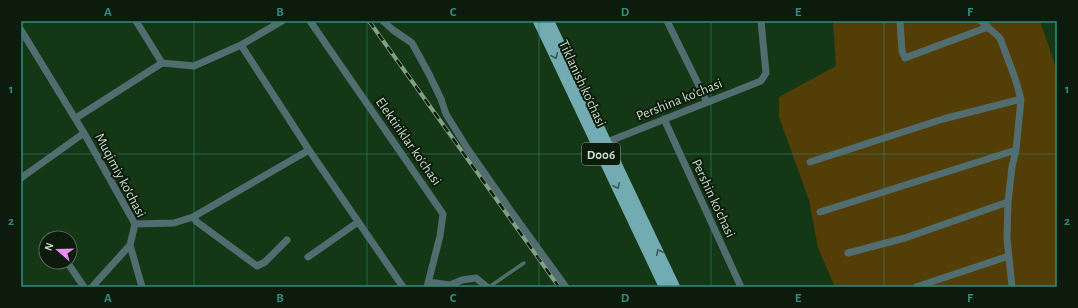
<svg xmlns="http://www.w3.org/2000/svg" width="1078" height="308" font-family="'Alegreya Sans',sans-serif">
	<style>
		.garden { fill: #533e08 }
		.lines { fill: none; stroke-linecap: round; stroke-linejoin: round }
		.lane { stroke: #526d70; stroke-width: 3.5 }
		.street { stroke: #526d70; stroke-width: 7 }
		.primary { stroke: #72abb1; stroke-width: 10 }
		.rail-casing { stroke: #859f86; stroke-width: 4 }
		.rail { stroke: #0c1b0c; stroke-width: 2.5; stroke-dasharray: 8; stroke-linecap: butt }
		.oneway { stroke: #3a5c56 }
		.grid { fill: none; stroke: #348a80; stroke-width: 1; stroke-opacity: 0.55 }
		.labels { text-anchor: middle; stroke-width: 4; stroke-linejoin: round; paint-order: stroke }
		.shield { fill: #0c1b0c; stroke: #8fa18f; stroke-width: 1 }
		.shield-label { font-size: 13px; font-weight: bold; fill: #c7dbc7 }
		.street-label { font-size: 14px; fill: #c7dbc7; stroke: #0c1b0c }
		.neatline { fill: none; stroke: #348a80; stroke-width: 1.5 }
		.grid-label { font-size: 13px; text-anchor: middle; font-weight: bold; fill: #348a80 }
	</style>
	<rect width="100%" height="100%" fill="#143816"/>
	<!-- garden -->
	<path class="garden" d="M833,21H1040L1056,68L1057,75V287H835L818,248L809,200L779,117V97L836,66Z"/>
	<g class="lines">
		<!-- lane -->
		<path class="lane" d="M489,287L524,263"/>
		<!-- street -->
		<path class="street" d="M136,21L162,63
			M310,21L443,214L440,236L427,287
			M383,21L393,30L412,43L429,74L441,99L446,114L467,148L513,214L566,287
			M667,21L707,102
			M900,21L902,51L905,58L988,27
			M981,21L1000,38L1015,78L1021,99L1016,150L1012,167L1008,202L1007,238L1012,287
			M21,30L84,133L135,224L130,245L92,287
			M241,45L309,150L403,287
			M162,63L194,66L241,45L282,21
			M76,118L162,63
			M664,119L741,287
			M607,142L761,81L766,73L761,21
			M810,162L943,119L1021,99
			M21,178L84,133
			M820,212L1016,150
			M193,217L197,222L257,266L265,262L287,240
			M135,224L174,223L193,217L309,150
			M50,236L52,238
			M130,245L142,287
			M848,253L905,238L1008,202
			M308,257L358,222
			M67,262L84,287
			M428,282L450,285L462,280L476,278L487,287
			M916,287L1009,256"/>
		<!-- primary -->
		<path class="primary" d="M538,21L664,287
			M549,21L675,287"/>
		<!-- rail casing -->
		<g class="rail-casing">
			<path id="rail" d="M369,21L559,287"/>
		</g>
		<!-- rail -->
		<use href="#rail" class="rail"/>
	</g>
	<!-- one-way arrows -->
	<defs><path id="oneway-chevron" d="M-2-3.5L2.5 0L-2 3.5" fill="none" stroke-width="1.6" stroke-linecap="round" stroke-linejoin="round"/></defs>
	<g class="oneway">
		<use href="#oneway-chevron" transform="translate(555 56) rotate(65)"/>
		<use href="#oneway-chevron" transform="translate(617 186) rotate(65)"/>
		<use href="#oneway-chevron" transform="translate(659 252) rotate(-115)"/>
	</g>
	<!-- grid -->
	<path class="grid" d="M194,21V287M367,21V287M539,21V287M711,21V287M884,21V287M21,154H1057"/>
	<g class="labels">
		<!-- shield labels -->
		<rect class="shield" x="582" y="143" width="38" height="22" rx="3"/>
		<g class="shield-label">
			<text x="601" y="159">D006</text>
		</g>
		<!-- street labels -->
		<g class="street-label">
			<text transform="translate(583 83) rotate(65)" y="5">Tiklanish ko'chasi</text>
			<text transform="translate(679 99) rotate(-22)" y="5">Pershina ko'chasi</text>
			<text transform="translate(409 141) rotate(55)" y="5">Elektiriklar ko'chasi</text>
			<text transform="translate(121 175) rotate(62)" y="5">Muqimiy ko‘chasi</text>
			<text transform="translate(714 198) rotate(65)" y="5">Pershin ko'chasi</text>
		</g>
	</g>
	<!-- border -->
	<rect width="1078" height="308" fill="none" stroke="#0c1b0c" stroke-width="44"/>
	<!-- north arrow -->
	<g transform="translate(58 250) rotate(290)"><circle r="19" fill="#0c1b0c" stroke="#576857"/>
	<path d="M0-3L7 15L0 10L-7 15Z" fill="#f08bf6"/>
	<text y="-6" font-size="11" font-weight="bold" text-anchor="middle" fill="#c7dbc7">N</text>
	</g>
	<rect x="22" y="22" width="1034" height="264" class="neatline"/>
	<g class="grid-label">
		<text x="108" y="16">A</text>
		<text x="280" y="16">B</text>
		<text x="453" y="16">C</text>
		<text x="625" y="16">D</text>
		<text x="798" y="16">E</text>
		<text x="970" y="16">F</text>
		<text x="11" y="93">1</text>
		<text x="1067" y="93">1</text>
		<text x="11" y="225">2</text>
		<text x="1067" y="225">2</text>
		<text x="108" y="302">A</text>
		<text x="280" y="302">B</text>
		<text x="453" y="302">C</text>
		<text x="625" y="302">D</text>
		<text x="798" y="302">E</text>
		<text x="970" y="302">F</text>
	</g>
</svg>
